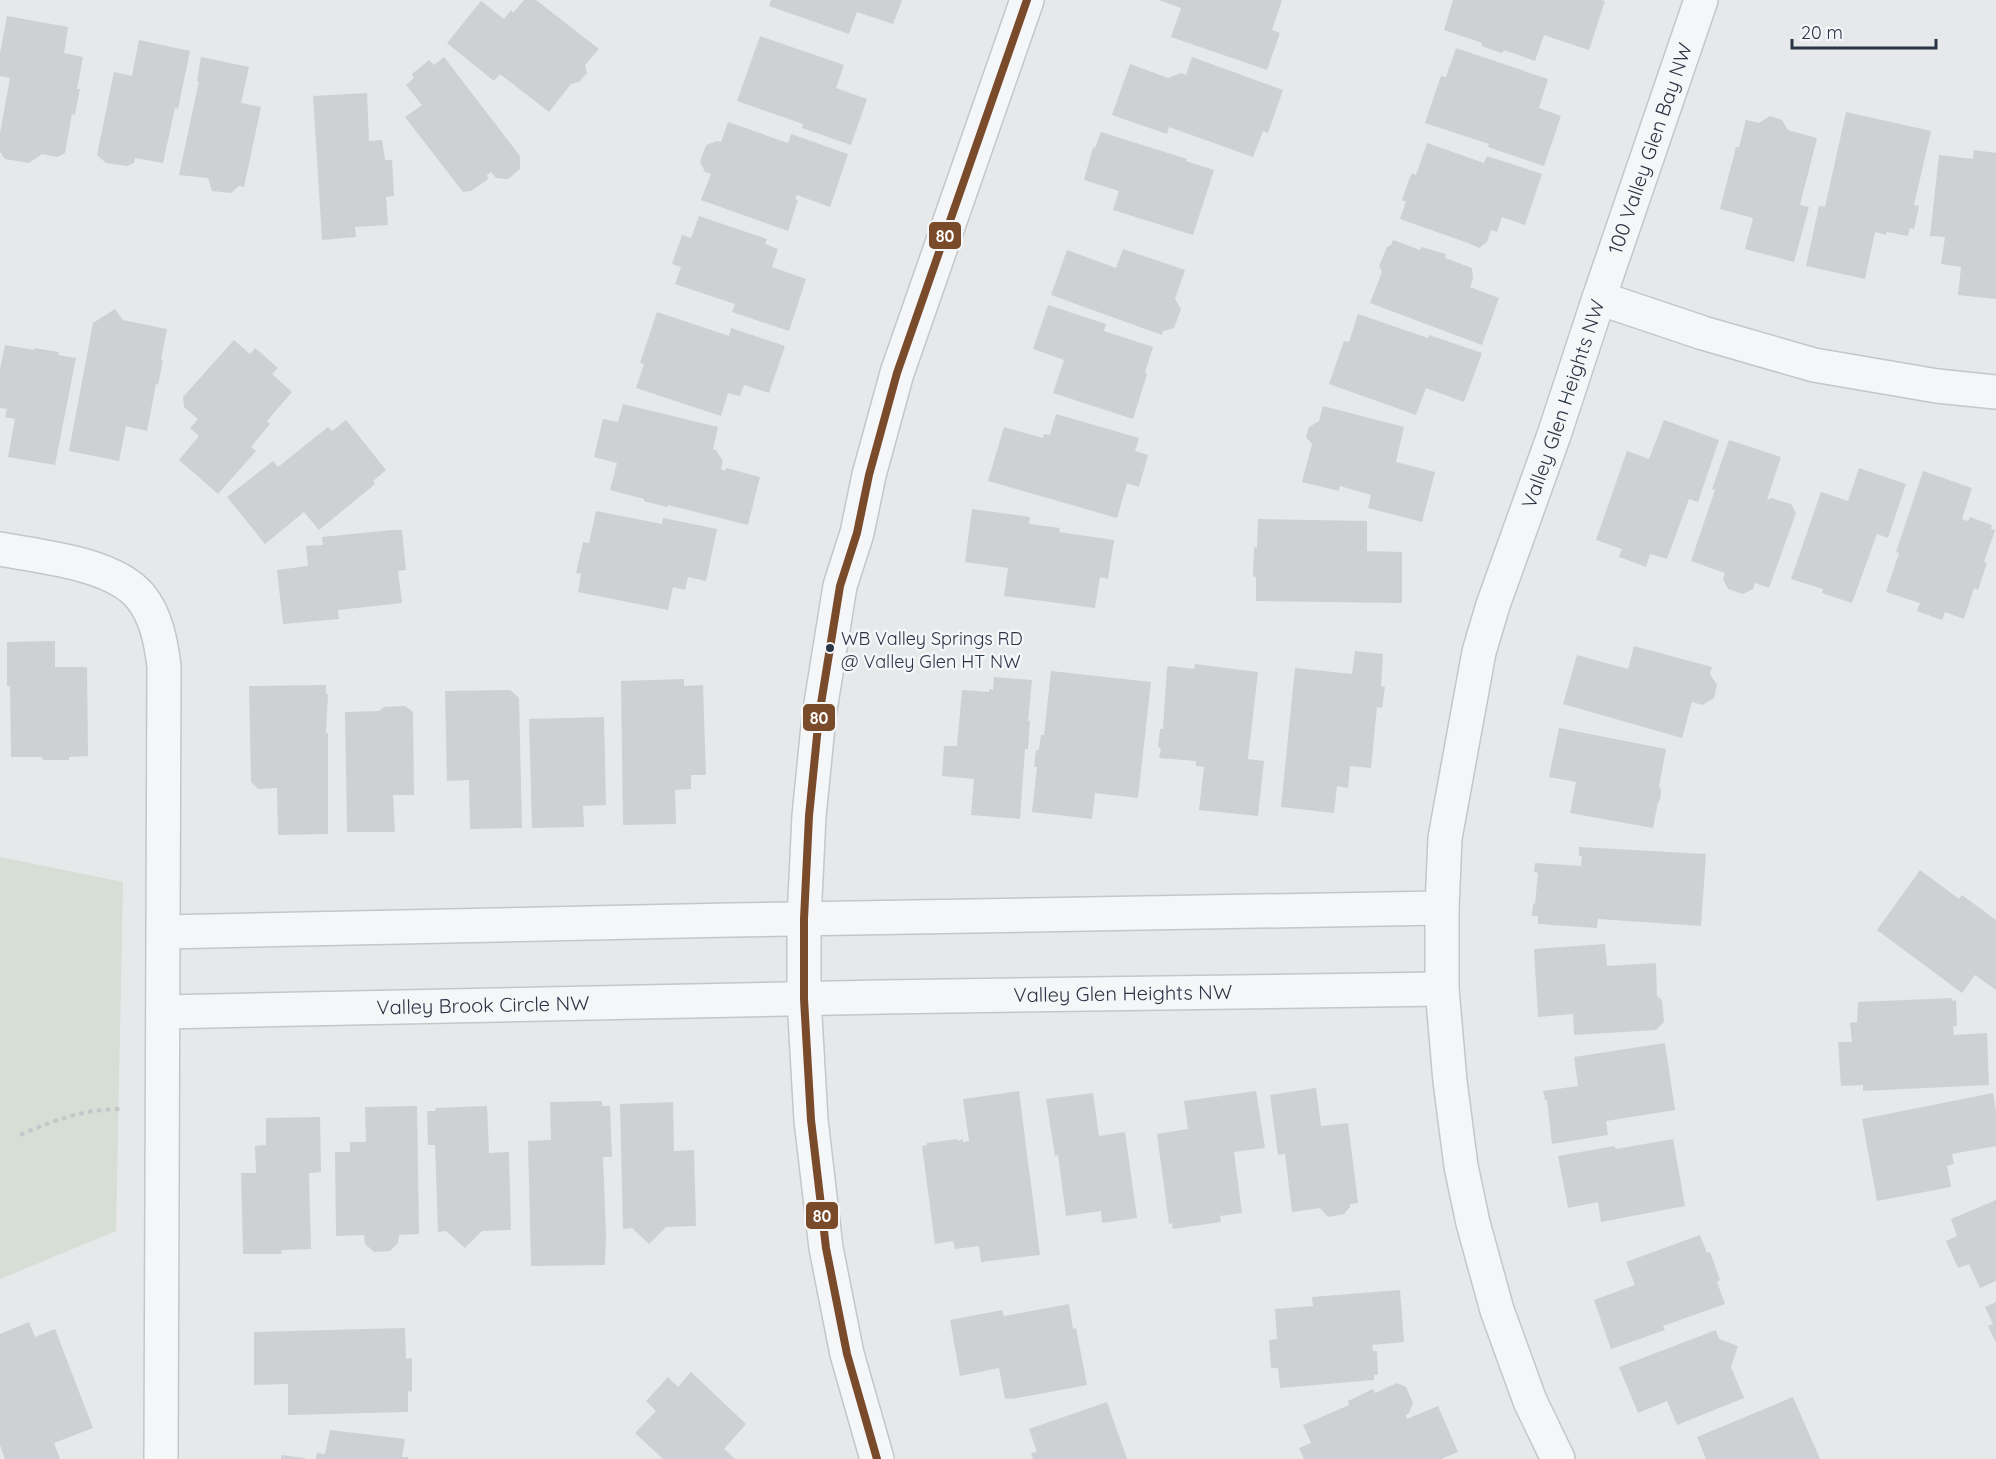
<svg xmlns="http://www.w3.org/2000/svg" width="1996" height="1459" font-family="Quicksand,sans-serif">
	<style>
		.green { fill: #d6ded6 }
		.building { fill: #ced0d3 }
		.lines { fill: none; stroke-linecap: round; stroke-linejoin: round }
		.street-casing { stroke: #c4c6c8; stroke-width: 36 }
		.path { stroke: #c5c6ca; stroke-width: 4; stroke-dasharray: 4.5 4.5; stroke-linecap: butt }
		.street { stroke: #f5f6f7; stroke-width: 33 }
		.bus-1-casing { stroke: #f4f6f9; stroke-width: 12 }
		.bus-1 { stroke: #7a4b2a; stroke-width: 8 }
		.bus-dot { fill: #2b3445; stroke: #f4f6f9; stroke-width: 2 }
		.labels { text-anchor: middle; stroke-width: 5; stroke-linejoin: round; paint-order: stroke }
		.bus-label { font-size: 18px; fill: #2b3445; stroke: #f4f6f9; text-anchor: start }
		.street-label { font-size: 20px; fill: #2b3445; stroke: #f4f6f9 }
		.line-badge { stroke: #f4f6f9; stroke-width: 2 }
		.badge-label { font-size: 16px; text-anchor: middle; font-weight: bold; fill: #fff }
	</style>
	<rect width="100%" height="100%" fill="#e6e8ea"/>
	<!-- green -->
	<path class="green" d="M0,857L123,882L116,1231L0,1279Z"/>
	<!-- building -->
	<path class="building" d="M524,0H536L599,49L585,65L587,73L579,82L571,84L549,112L500,74L494,81L447,43L481,1L504,19L511,10L513,13Z
		M771,0H902L893,24L857,12L849,34L769,6Z
		M1159,0H1282L1272,30L1280,33L1267,70L1171,37L1181,8Z
		M1453,0H1601L1605,1L1589,50L1544,35L1535,61L1504,50L1502,53L1481,46L1482,43L1444,30Z
		M7,16L68,27L64,53L83,57L77,89H80L75,115L72,114L65,153L57,157L42,154L29,163L5,159L0,152V133L10,78L0,76V53Z
		M760,36L844,65L836,88L867,99L851,145L802,128L803,124L737,101Z
		M139,40L190,51L178,109L175,108L163,163L135,158L134,163L127,166L106,163L97,155L114,72L132,76Z
		M1456,48L1548,79L1539,108L1561,116L1544,166L1488,147L1489,144L1425,123L1441,76L1446,77Z
		M201,57L249,67L241,103L261,107L244,187L239,186L231,193L212,191L208,178L179,175L199,81H197Z
		M444,57L520,156V169L508,179L496,178L491,172L487,175L488,179L471,191L463,192L405,117L422,105L406,85L414,78L412,74L429,60L434,65Z
		M1192,57L1283,90L1268,133L1263,131L1253,157L1169,127L1167,134L1112,115L1130,64L1168,78L1181,73L1186,75Z
		M367,93L369,141L382,140L385,160H392L394,196L386,197L388,225L355,227L356,237L322,240L313,96Z
		M1846,112L1931,131L1914,205L1919,206L1914,229L1910,228L1908,236L1887,232L1886,235L1875,232L1865,279L1806,266L1819,206L1825,207Z
		M1770,116L1782,120L1788,130L1817,138L1800,205L1809,207L1794,262L1745,249L1753,218L1720,209L1736,147H1739L1746,120L1759,123Z
		M728,122L788,143L791,134L848,154L830,207L797,195L795,199L798,200L788,231L701,200L711,174L705,172L700,162L706,145L717,141L721,142Z
		M1101,132L1187,159L1186,161L1214,170L1193,235L1113,210L1119,191L1084,180L1093,147L1095,148Z
		M1427,143L1484,163L1487,156L1542,174L1525,225L1502,217L1497,232L1491,230L1487,242L1479,248L1468,243L1400,219L1406,202L1402,200L1409,180L1412,173L1416,175Z
		M1974,150L1996,153V299L1958,295L1961,267L1941,264L1945,237L1930,236L1939,155L1973,159Z
		M699,216L767,239L765,244L778,249L772,267L806,279L789,331L732,312L735,304L675,284L681,267L672,264L682,235L691,238Z
		M1393,240L1420,250L1421,247L1446,254L1445,258L1472,268L1473,279L1470,287L1499,298L1482,345L1370,303L1382,272L1379,266L1387,247L1391,245Z
		M1123,249L1185,270L1175,299L1181,309L1174,328L1163,331L1162,335L1051,295L1067,250L1116,268Z
		M1048,305L1106,324L1104,331L1153,347L1145,372L1147,374L1133,419L1053,393L1064,360L1033,349Z
		M115,309L123,320L167,329L161,360L163,361L158,385L156,384L147,431L126,426L119,461L69,451L93,323Z
		M657,312L729,336L731,328L785,346L769,393L744,385L740,396L728,393L721,416L636,388L644,364L640,363Z
		M1358,314L1428,338L1429,335L1482,353L1464,402L1426,388L1416,415L1329,384L1344,341L1349,342Z
		M234,340L250,354L255,348L278,368L272,374L292,392L267,421L270,424L251,447L256,451L218,494L179,460L199,436L190,428L198,419L184,407L183,397Z
		M5,345L34,350V348L59,352L58,355L76,358L55,465L8,457L15,419L5,417L7,409L0,408V369Z
		M623,404L718,427L713,449L716,450L723,461L721,469L725,471L726,468L760,477L748,525L668,505L667,507L644,501V499L610,490L617,463L594,457L603,419L618,422Z
		M1323,406L1404,427L1396,462L1435,472L1422,522L1368,508L1371,495L1340,486L1339,491L1302,482L1312,444L1306,437L1309,427L1319,421Z
		M1056,414L1139,438L1135,451L1148,455L1139,487L1127,483L1117,518L988,481L1004,427L1043,438L1044,434L1050,435Z
		M346,420L386,470L373,481L375,484L319,530L304,512L265,544L227,497L273,461L278,467L328,427L332,431Z
		M1664,420L1719,440L1698,502L1689,499L1667,559L1650,554L1646,567L1619,557L1622,549L1596,540L1627,451L1649,459Z
		M1729,440L1781,457L1767,500L1771,498L1791,504L1796,513L1769,588L1755,583L1753,589L1743,594L1728,589L1723,579L1725,573L1691,561L1715,490L1712,489Z
		M1859,468L1906,484L1888,538L1877,534L1852,603L1822,593L1823,589L1791,579L1821,492L1848,501Z
		M1923,471L1972,488L1962,519L1968,521L1970,517L1992,525L1991,529L1995,530L1984,562L1987,563L1978,590L1974,588L1964,619L1945,612L1942,620L1917,611L1920,603L1886,592L1899,553L1896,552Z
		M972,509L1030,517L1029,524L1060,528L1059,532L1114,540L1108,579L1100,577L1095,608L1004,596L1008,568L965,562Z
		M596,511L662,524L663,518L717,529L706,581L688,577L685,590L673,587L668,610L578,592L581,574L576,573L583,542L589,543Z
		M1258,519L1367,521V551L1402,552V603L1256,601V577L1253,576L1254,547L1257,548Z
		M392,530H402L406,570L398,571L402,603L338,610L339,619L283,624L277,570L308,566L306,546L323,545L322,537Z
		M55,641V667H87L88,756L69,757V760H43L42,757H11L10,686H7V642Z
		M1634,646L1712,667L1710,674L1717,685L1714,698L1702,705L1692,702L1682,738L1563,704L1577,655L1628,669Z
		M1355,651L1383,654L1381,686L1385,687L1382,708L1377,707L1371,768L1350,766L1348,788L1337,786L1334,813L1281,807L1295,668L1352,674Z
		M1195,664L1258,672L1248,759L1264,761L1258,816L1199,810L1204,767L1196,766V761L1159,758L1161,748L1158,747L1160,729H1163L1167,668L1169,666L1194,669Z
		M1051,671L1151,682L1138,798L1095,793L1092,819L1032,812L1037,767H1034L1036,750H1039L1041,735H1044Z
		M994,677L1032,680L1028,721H1030L1028,749H1025L1020,819L971,815L974,779L942,776L944,746H957L962,690L989,692V689L993,690Z
		M684,679V686L703,685L706,775H691V789L675,790L676,824L623,825L621,681Z
		M326,685V694H328L326,733H328V834L278,835L277,788L258,789L251,782L249,686Z
		M510,690L519,698L522,828L470,829L469,780L447,781L445,691Z
		M405,706L413,712L414,795H393L395,832H347L345,712L379,711L384,707Z
		M604,717L606,805L583,806L584,827L532,828L529,719Z
		M1559,728L1666,749L1659,787L1661,790L1660,800L1658,802L1653,828L1570,813L1576,782L1549,777Z
		M1579,847L1706,854L1701,926L1598,919L1597,928L1538,924V916H1532L1533,904H1535L1538,873L1534,872L1535,863L1581,866L1582,856H1579Z
		M1920,870L1959,899L1962,895L1996,920V990L1975,975L1962,993L1877,930Z
		M1605,944L1607,966L1656,963L1657,996L1662,1000L1664,1022L1656,1030L1574,1035L1573,1014L1538,1017L1534,949Z
		M1952,998V1001L1956,1000L1957,1026H1953L1954,1035L1987,1033L1989,1085L1863,1091V1085L1841,1086L1838,1042H1852L1850,1023L1857,1022L1858,1002Z
		M1665,1043L1675,1110L1606,1121L1608,1135L1552,1144L1547,1100H1545L1543,1091L1578,1086L1574,1057Z
		M1316,1088L1321,1126L1348,1123L1358,1203L1350,1204V1207L1344,1214L1328,1217L1320,1208L1292,1212L1285,1154L1278,1155L1270,1095Z
		M1019,1091L1040,1255L981,1262L979,1246L955,1249L953,1241L935,1244L922,1146L927,1145V1143L957,1139V1141L963,1139V1142L969,1141L963,1099Z
		M1256,1091L1265,1148L1234,1152L1242,1213L1220,1216L1221,1222L1173,1229L1172,1223L1169,1224L1157,1134L1188,1129L1184,1101Z
		M1093,1093L1099,1136L1125,1132L1137,1218L1102,1223L1101,1211L1066,1216L1058,1155L1055,1156L1046,1099Z
		M1993,1093L1996,1112V1146L1952,1154L1954,1164L1947,1166L1951,1187L1877,1201L1862,1119Z
		M602,1101V1106H610L612,1157H603L606,1234L605,1265L531,1266L528,1141L551,1140L550,1102Z
		M673,1102L674,1151L694,1150L696,1226L666,1227L649,1244L632,1228L623,1229L620,1104Z
		M417,1106L419,1234L399,1235L398,1243L390,1251L374,1252L365,1244L364,1235L336,1236L335,1152H350V1142H366L365,1107Z
		M487,1106L489,1153L509,1152L511,1230L482,1231L465,1248L446,1231L438,1232L435,1145H428L427,1111H435L436,1108Z
		M320,1117L321,1172L309,1173L311,1249L282,1250L281,1254H243L241,1173H256L255,1146L266,1145V1118Z
		M1673,1139L1685,1206L1601,1222L1598,1202L1568,1208L1558,1156L1614,1146L1616,1149Z
		M1996,1200V1281L1980,1288L1969,1264L1958,1268L1946,1241L1957,1236L1951,1219Z
		M1700,1235L1707,1253L1710,1252L1720,1280L1717,1282L1725,1304L1663,1326L1665,1330L1611,1349L1594,1300L1635,1285L1626,1262Z
		M1400,1290L1404,1342L1372,1345L1373,1351H1377L1378,1375H1374V1380L1280,1388L1278,1368H1271L1269,1340L1277,1339L1275,1309L1313,1306L1312,1297Z
		M1996,1302V1343L1988,1326L1993,1324L1985,1307Z
		M1069,1304L1073,1329L1076,1328L1087,1385L1012,1399V1398L1005,1399L999,1368L960,1376L950,1320L1002,1310L1004,1316Z
		M29,1322L35,1337L55,1329L93,1428L54,1443L60,1459H5L0,1445V1334Z
		M405,1328L406,1359L412,1358V1392L408,1391V1412L288,1415V1384L254,1385V1332Z
		M1716,1330L1719,1339L1738,1346L1731,1367L1744,1398L1677,1425L1667,1401L1638,1413L1619,1367Z
		M691,1372L746,1424L724,1449L735,1459H663L635,1433L656,1411L646,1401L668,1377L678,1387Z
		M1397,1383L1406,1387L1413,1403L1409,1413L1406,1415L1407,1419L1438,1406L1458,1452L1441,1459H1304L1299,1448L1311,1443L1303,1425L1349,1405L1348,1401L1373,1389L1375,1393Z
		M1793,1397L1820,1459H1706L1697,1437Z
		M1107,1402L1127,1459H1033L1031,1453L1037,1452L1029,1429Z
		M330,1430L405,1439L402,1457H408V1459H316L317,1453L325,1454Z
		M281,1455L305,1458V1459H281Z"/>
	<g class="lines">
		<!-- street casing -->
		<g class="street-casing">
			<g id="street">
				<path id="s1" d="M1599,298L1701,0"/>
				<path d="M0,549C41,557 112,563 140,596C156,615 161,642 164,666L161,1459"/>
				<path d="M164,932L730,920L1442,908"/>
				<path id="s2" d="M163,1012L882,997L1442,989"/>
				<path d="M877,1459L847,1354L826,1248L811,1120L804,999V919L809,816L819,716L840,586L857,533L869,475L897,373L1027,0"/>
				<path id="s3" d="M1558,1459L1530,1401L1497,1310L1473,1223L1461,1166L1450,1081L1442,989V908L1445,838L1479,652L1493,605L1554,435L1599,298L1703,333L1814,365L1937,386L1996,392"/>
			</g>
		</g>
		<!-- path -->
		<path class="path" d="M20,1135C54,1120 84,1109 122,1109"/>
		<!-- street -->
		<use href="#street" class="street"/>
		<!-- bus-1 casing -->
		<g class="bus-1-casing">
			<path id="bus-1" d="M877,1459L847,1354L826,1248L811,1120L804,999V919L809,816L819,716L840,586L857,533L869,475L897,373L1027,0"/>
		</g>
		<!-- bus-1 -->
		<use href="#bus-1" class="bus-1"/>
	</g>
	<!-- markers -->
	<circle class="bus-dot" cx="830" cy="648" r="5"/>
	<g class="labels">
		<!-- bus labels -->
		<g class="bus-label">
			<text x="841" y="645">WB Valley Springs RD<tspan x="841" dy="23">@ Valley Glen HT NW</tspan></text>
		</g>
		<!-- street labels -->
		<g class="street-label">
			<text dy="7" stroke="none"><textPath href="#s1" startOffset="158">100 Valley Glen Bay NW</textPath></text>
			<text dy="7" stroke="none"><textPath href="#s3" startOffset="1090">Valley Glen Heights NW</textPath></text>
			<text dy="7" stroke="none"><textPath href="#s2" startOffset="960">Valley Glen Heights NW</textPath></text>
			<text dy="7" stroke="none"><textPath href="#s2" startOffset="320">Valley Brook Circle NW</textPath></text>
		</g>
	</g>
	<g class="line-badge">
		<rect x="928" y="221" width="34" height="29" rx="6" fill="#7a4b2a"/>
		<rect x="802" y="703" width="34" height="29" rx="6" fill="#7a4b2a"/>
		<rect x="805" y="1201" width="34" height="29" rx="6" fill="#7a4b2a"/>
	</g>
	<g class="badge-label">
		<text x="945" y="242">80</text>
		<text x="819" y="724">80</text>
		<text x="822" y="1222">80</text>
	</g>
	<!-- scale -->
	<path d="M1792 39v9h144v-9" fill="none" stroke="#2b3445" stroke-width="3"/>
	<text x="1801" y="39" font-size="18" fill="#2b3445" stroke="#f4f6f9" stroke-width="4.5" paint-order="stroke">20 m</text>
</svg>
